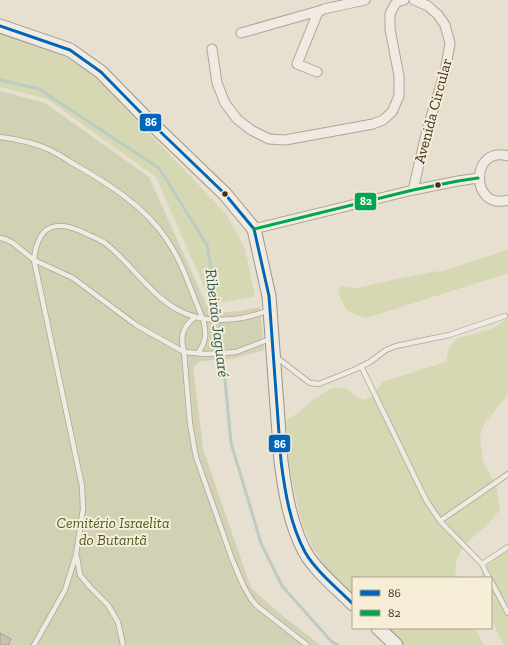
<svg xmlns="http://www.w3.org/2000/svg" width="508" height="645" font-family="'Zilla Slab',serif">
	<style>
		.green { fill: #d6d7b3 }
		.cemetery { fill: #d1d1b3 }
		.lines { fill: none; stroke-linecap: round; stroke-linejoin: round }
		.stream { stroke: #bcccc2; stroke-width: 3 }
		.building { fill: #cbbfb2; stroke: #a89c90 }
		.service-casing { stroke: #ada599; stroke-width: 6 }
		.minor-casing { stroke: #ada599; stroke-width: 11 }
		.secondary-casing { stroke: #9c958a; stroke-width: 15 }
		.service { stroke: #efebe3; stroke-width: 4.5 }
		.minor { stroke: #efebe3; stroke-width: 9 }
		.secondary { stroke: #efebe3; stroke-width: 13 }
		.bus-1-casing { stroke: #f7eed8; stroke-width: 6 }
		.bus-2-casing { stroke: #f7eed8; stroke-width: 6 }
		.bus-1 { stroke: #0065bd; stroke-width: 3 }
		.bus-2 { stroke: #00a651; stroke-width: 3 }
		.bus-dot { fill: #3d2e20; stroke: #f7eed8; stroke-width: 1.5 }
		.labels { text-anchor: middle; stroke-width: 4; stroke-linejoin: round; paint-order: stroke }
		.street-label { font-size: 15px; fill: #3d2e20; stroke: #f7eed8 }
		.park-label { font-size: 15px; font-style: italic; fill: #4d5a26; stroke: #f7eed8 }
		.water-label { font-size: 16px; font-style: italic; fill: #2f5d5a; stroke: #f7eed8 }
		.line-badge { stroke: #f7eed8; stroke-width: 1.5 }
		.badge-label { font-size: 11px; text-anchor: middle; font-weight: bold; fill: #fff }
	</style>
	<rect width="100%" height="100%" fill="#e7e0d1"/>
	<!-- green -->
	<path class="green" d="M0,33L49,45L96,77L227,215L245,249L255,296L212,305L156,177L47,99L0,87Z
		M508,250V273L367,318C346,312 344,311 338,290L342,286L356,288L431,272L442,271Z
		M508,318V394L484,424L480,436L483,461L497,488L500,510L486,526L464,545L457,559L455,570L457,578H353V598L337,581L313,549L300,518L289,465L286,421L299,412L313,400L332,388H346L357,397L365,400L375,394L382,382L446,362L449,348L456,339L494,328Z
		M508,550V645H504L491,619V578H480L485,567Z
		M383,628H475L484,645H399Z"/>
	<!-- cemetery -->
	<path class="cemetery" d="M0,91L45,103L149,177L207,306C218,317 246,310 260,307L264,350L231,359L201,361L193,367L203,449L251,588L279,613L320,645H0Z"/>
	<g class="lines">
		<!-- stream -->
		<path class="stream" d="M0,80L39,89L159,168L207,245L218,306L231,443L261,543L282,586L332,642L338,645"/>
	</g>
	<!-- building -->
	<path class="building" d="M0,633L11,639L8,645H0Z"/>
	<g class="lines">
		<!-- service casing -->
		<g class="service-casing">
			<path id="service" d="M0,137C16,139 35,143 50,150C58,154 66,159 74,164C107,183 143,205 165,237C183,262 191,292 203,319C207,333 206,342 198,353
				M0,238L5,239L13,243L34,260L73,278L136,325L184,352L206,354L236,352L270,339
				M195,317C182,328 180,336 184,352L190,424L196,457L232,559L243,585L251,599L257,606L307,645
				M276,357L310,383L319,384L356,369L370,362L386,350L396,346L449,335L505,316
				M361,366L426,500L440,521L508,474
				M440,521L482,564
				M77,557L80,575L90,587L108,605L118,622L123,645
				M489,578L482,564L508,547
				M491,581L508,613
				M34,645L65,590L76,555L83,509L82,486L34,260C38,222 58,219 89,235C94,237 100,240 105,243C131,263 149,294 178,310C205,325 242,321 269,310"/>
		</g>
		<!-- minor casing -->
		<g class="minor-casing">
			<path id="minor" d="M241,33L322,10
				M212,49L217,83L225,103L237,119L251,130L269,139L285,140L373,124L383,120L392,112L399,96V76L390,29V14L394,6L397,2L404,0
				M317,72L297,64L318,12L324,9L365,0
				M508,156C470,145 470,211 508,200
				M413,190L427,130L445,72L450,43L445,25L438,15L428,6L414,0
				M254,229L413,190L458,181L478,178"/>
		</g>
		<!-- secondary casing -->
		<g class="secondary-casing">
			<path id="secondary" d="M0,26L70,50L101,72L144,116L225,194L254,229L269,296L281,461C285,492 290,524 305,552C315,570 338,589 353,604
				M378,628L396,645"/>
		</g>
		<!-- service -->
		<use href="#service" class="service"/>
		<!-- minor -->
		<use href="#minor" class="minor"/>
		<!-- secondary -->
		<use href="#secondary" class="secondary"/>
		<!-- bus-1 casing -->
		<g class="bus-1-casing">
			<path id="bus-1" d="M0,26L70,50L101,72L144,116L225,194L254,229L269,296L281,461C285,492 290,524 305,552C315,570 338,589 353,604"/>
		</g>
		<!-- bus-2 casing -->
		<g class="bus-2-casing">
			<path id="bus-2" d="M254,229L413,190L458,181L478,178"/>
		</g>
		<!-- bus-1 -->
		<use href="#bus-1" class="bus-1"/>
		<!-- bus-2 -->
		<use href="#bus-2" class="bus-2"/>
	</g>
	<!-- markers -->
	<g class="bus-dot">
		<circle cx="438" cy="185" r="3.5"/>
		<circle cx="225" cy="194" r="3.5"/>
	</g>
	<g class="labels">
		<!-- street labels -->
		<g class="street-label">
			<text transform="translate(433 111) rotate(-75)" y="5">Avenida Circular</text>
		</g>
		<!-- park labels -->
		<g class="park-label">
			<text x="113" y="528">Cemitério Israelita<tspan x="113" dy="17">do Butantã</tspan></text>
		</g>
		<!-- water labels -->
		<g class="water-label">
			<text transform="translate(218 323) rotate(83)" y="6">Ribeirão Jaguaré</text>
		</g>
	</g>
	<g class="line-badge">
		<rect x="139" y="113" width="23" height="19" rx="4" fill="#0065bd"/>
		<rect x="354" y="192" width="23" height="19" rx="4" fill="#00a651"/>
		<rect x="268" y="434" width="23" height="19" rx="4" fill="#0065bd"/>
	</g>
	<g class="badge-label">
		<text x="151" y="126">86</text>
		<text x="366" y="205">82</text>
		<text x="280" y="448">86</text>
	</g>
	<!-- legend -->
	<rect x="352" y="577" width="140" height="52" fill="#f7eed8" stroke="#ada18e"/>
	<rect x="360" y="590" width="20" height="6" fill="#0065bd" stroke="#ada18e"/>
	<text x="388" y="597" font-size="12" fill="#3d2e20">86</text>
	<rect x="360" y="610" width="20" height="6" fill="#00a651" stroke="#ada18e"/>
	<text x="388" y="617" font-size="12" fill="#3d2e20">82</text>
</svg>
